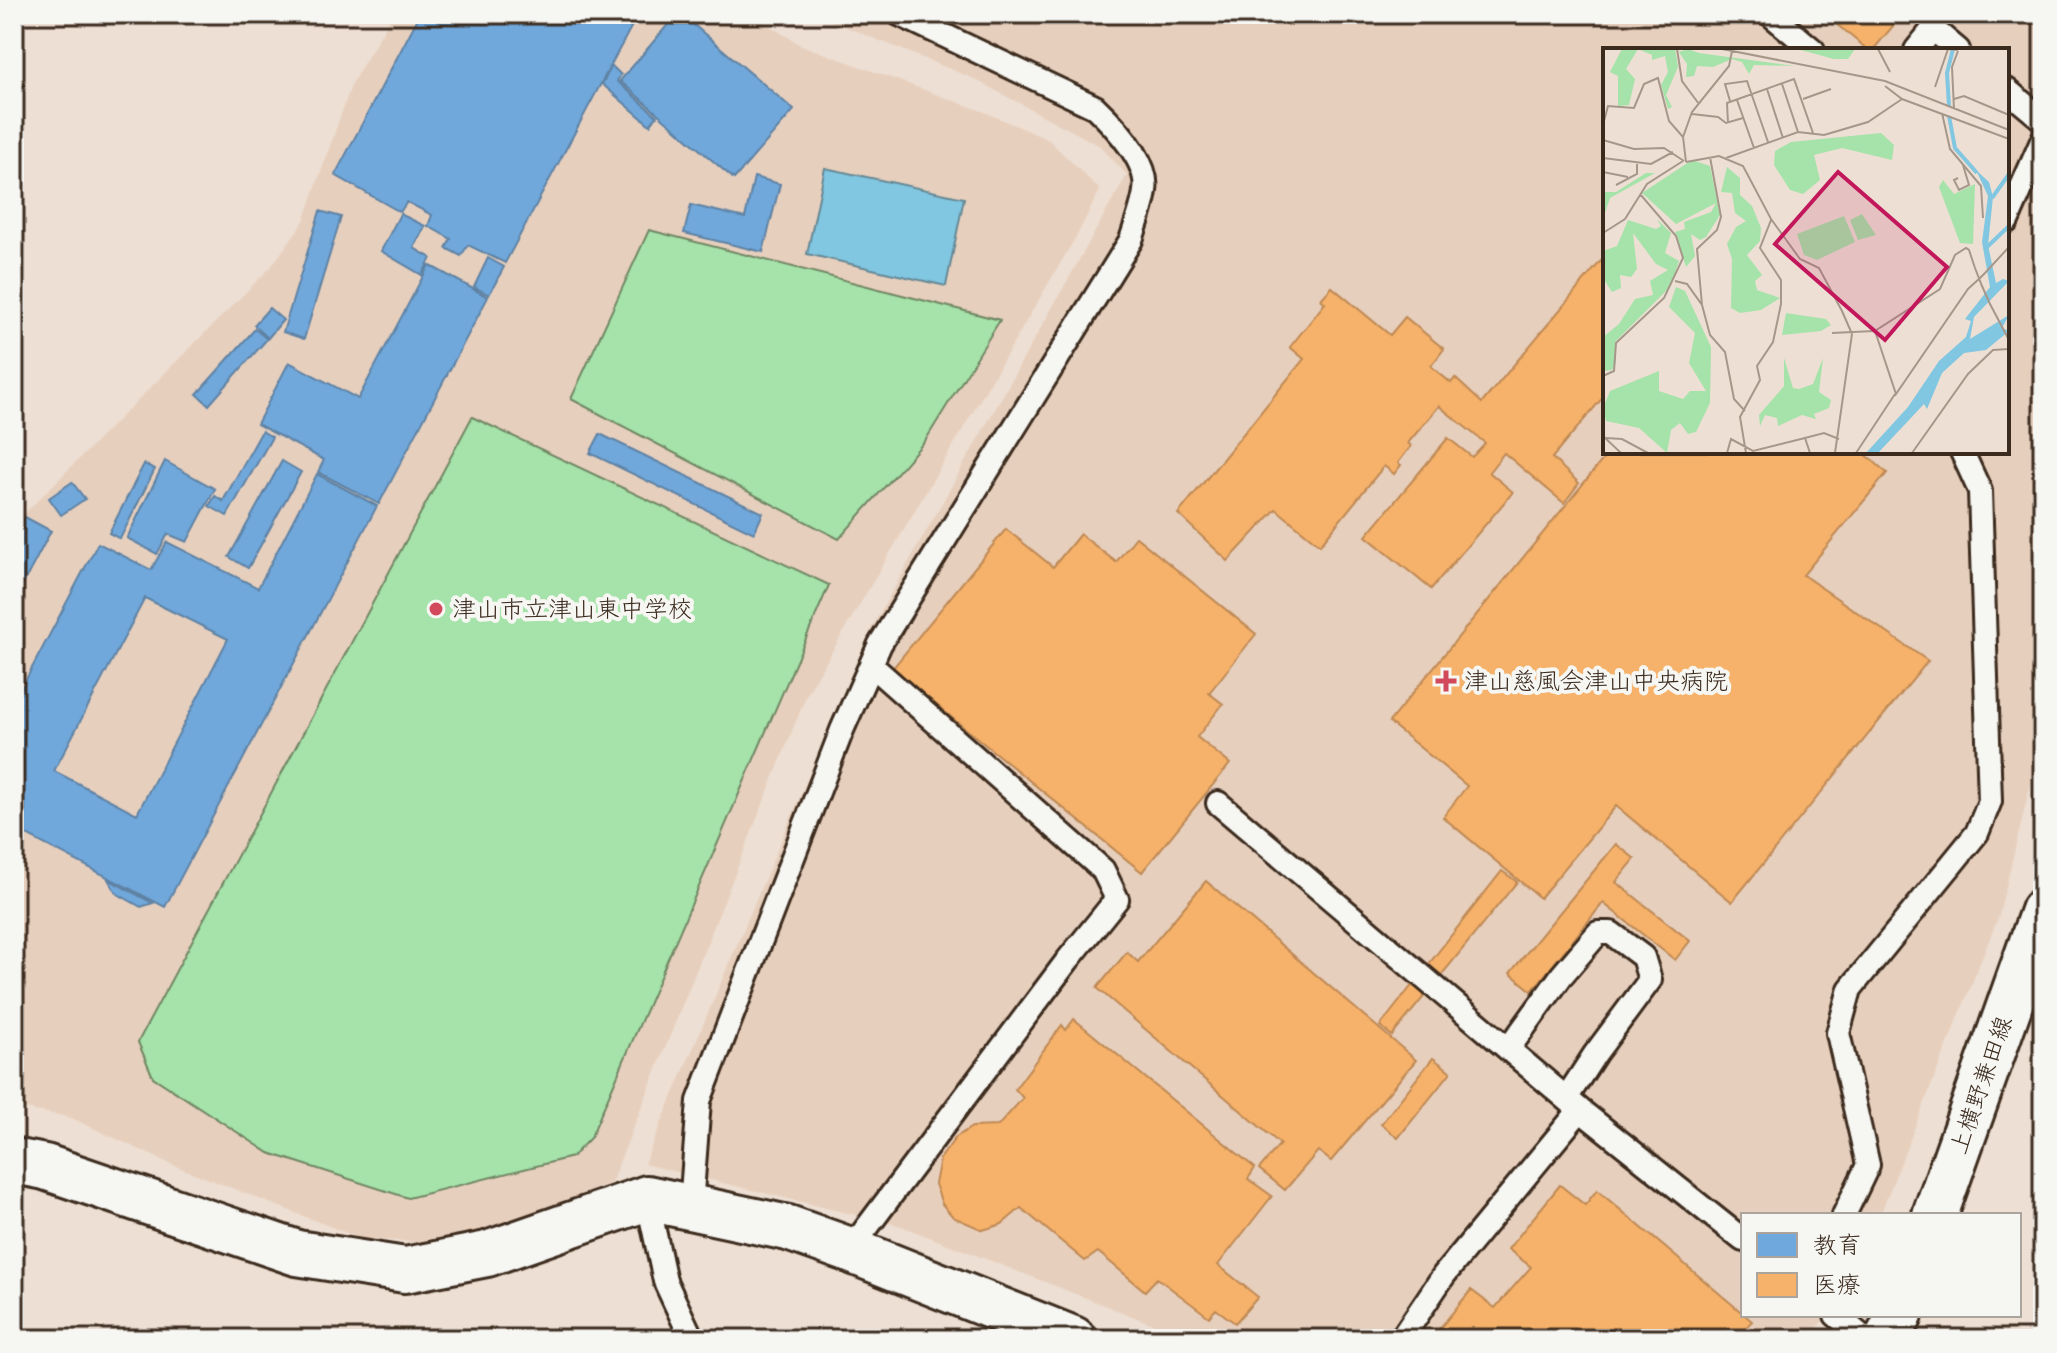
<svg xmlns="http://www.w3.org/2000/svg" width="2057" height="1353" font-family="Mali,'Klee One',sans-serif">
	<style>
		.built { fill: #e7cfbd; fill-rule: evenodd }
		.green { fill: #a5e3aa; stroke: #708664; stroke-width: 2 }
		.water { fill: #81c7e2; stroke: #658894; stroke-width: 2 }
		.schools { fill: #6fa8dc; stroke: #5f82a3; stroke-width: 2; fill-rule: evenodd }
		.health { fill: #f6b26b; stroke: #be8954; stroke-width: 2 }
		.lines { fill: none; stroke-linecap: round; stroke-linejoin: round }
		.service-casing { stroke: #3b2a1e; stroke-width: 28 }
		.tertiary-casing { stroke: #3b2a1e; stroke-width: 50 }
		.secondary-casing { stroke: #3b2a1e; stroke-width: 50 }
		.service { stroke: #f6f6f2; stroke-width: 22 }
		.tertiary { stroke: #f6f6f2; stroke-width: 44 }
		.secondary { stroke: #f6f6f2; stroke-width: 44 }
		.poi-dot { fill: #d1495b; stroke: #f6f6f2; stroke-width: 3 }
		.labels { text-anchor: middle; stroke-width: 8; stroke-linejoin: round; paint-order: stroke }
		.poi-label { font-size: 24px; fill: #3b2a1e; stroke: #f6f6f2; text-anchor: start }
		.street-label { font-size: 24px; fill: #3b2a1e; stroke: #f6f6f2 }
		.inset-river { fill: none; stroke: #81c7e2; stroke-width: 4 }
		.inset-road { fill: none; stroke: #a6978b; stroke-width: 2 }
		.view { fill: #c2185b; fill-opacity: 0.15; stroke: #c2185b; stroke-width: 4 }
		.inset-edge { fill: none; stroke: #3b2a1e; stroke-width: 4 }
	</style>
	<rect width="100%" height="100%" fill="#eddfd3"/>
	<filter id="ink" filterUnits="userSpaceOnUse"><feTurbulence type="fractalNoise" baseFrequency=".0125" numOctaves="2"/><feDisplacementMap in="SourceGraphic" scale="16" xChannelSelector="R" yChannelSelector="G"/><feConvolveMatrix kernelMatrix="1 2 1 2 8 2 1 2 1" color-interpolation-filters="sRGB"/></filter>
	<g filter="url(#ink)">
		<!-- built -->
		<path class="built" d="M393,14H750L801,45L982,111L1049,140L1100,190L1077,235L807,694L611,1183L519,1225L431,1243L362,1239L173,1165L69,1117L14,1107V524L271,267L304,221L352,83Z
			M814,14H2041L2043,733L1999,915L1880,1215H1743V1315H1826L1810,1339H1191L901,1226L644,1164L871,629L1127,175L1100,146L972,78ZM1605,50H2007V452H1605Z"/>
		<!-- green -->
		<path class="green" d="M649,230L1000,320L925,441L839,539L571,399Z
			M472,417L829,585L591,1137L572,1157L408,1198L269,1153L153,1077L138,1042Z"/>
		<!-- water -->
		<path class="water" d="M825,168L964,198L946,286L807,254Z"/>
		<!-- schools -->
		<path class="schools" d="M420,14H575L580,16L581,14H629L636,18L505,263L468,245L461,256L446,248L451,239L428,226L432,215L407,202L400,212L335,175Z
			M677,14H681L794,110L734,179L620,81Z
			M612,66L621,75L617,81L657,116L650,125L602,84Z
			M754,177L780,184L763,252L684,233L691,205L745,218Z
			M320,211L341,217L304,339L283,332Z
			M400,214L425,226L414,248L431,258L422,275L381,251Z
			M488,258L504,267L489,295L474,287Z
			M429,265L488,297L379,504L318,472L324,460L257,424L289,362L358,399Z
			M269,308L283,320L268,338L254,325Z
			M255,329L267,339L209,405L197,394Z
			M262,431L272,437L227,516L209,506L215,496L223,501Z
			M600,434L763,513L754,533L590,453Z
			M165,461L215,489L187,542L168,534L157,554L127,538Z
			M282,461L301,472L248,568L229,557Z
			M144,464L155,469L120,539L109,533Z
			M317,474L377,506L165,907L23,833L14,850V702L98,543L151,570L167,542L258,588ZM145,598L228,639L137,814L54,771Z
			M72,482L85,499L61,515L49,498Z
			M25,517L51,531L14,601V538Z
			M108,879L153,903L141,907L116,893Z"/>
		<!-- health -->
		<path class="health" d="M1824,14H1903L1873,50H1868Z
			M1605,256V395L1552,458L1579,483L1564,503L1504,453L1489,472L1513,492L1431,589L1366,536L1448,438L1472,457L1485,443L1439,406L1408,443L1411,446L1398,463L1401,465L1394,474L1384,466L1320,545L1276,509L1228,561L1178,514L1304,359L1290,347L1325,303L1321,299L1332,287L1390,335L1405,317L1444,349L1431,366L1451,383L1455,378L1482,403Z
			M1609,452H1863L1887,473L1803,575L1928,661L1732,902L1616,806L1540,898L1443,817L1467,786L1389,722Z
			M1006,529L1053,567L1080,534L1116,562L1136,537L1256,634L1209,693L1223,704L1197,737L1230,764L1142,872L892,669Z
			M1616,844L1635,859L1616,882L1690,941L1675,960L1603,903L1532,991L1510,973Z
			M1502,871L1517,882L1392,1036L1380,1026Z
			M1206,881L1416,1060L1331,1161L1318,1151L1285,1190L1259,1169L1280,1144L1097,988L1127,952L1138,962Z
			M1074,1019L1255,1168L1248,1179L1272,1196L1218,1265L1258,1297L1235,1323L1216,1309L1209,1317L1157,1278L1145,1291L1098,1252L1085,1261L1021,1208L1002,1224L983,1230L953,1217L942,1204L935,1184L940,1159L956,1137L972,1127L998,1126L1023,1098L1015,1089L1062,1025L1066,1030Z
			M1433,1058L1451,1072L1398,1138L1381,1124Z
			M1560,1185L1585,1205L1597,1190L1752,1321L1738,1337L1741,1339H1431L1471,1290L1495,1308L1531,1267L1508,1249Z"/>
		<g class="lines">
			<!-- service casing -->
			<g class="service-casing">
				<path id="service" d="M1770,14L1813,50
					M1916,50L1933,29L1958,50
					M2007,90L2043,120
					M2007,221L2043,139
					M1218,803L1580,1110L1743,1240
					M1509,1048L1562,975L1598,933H1611L1643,957L1650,980L1595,1054L1567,1097
					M647,1198L665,1281L692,1339
					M691,1206L699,1101L842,730L880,644L1131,240C1136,224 1143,207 1145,191C1150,162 1114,125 1095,107L899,14
					M1844,1215L1868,1165L1838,1033L1850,989L1977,833L1990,801L1980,491L1962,452
					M850,1250L1067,961L1117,899L1103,870L871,665
					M1836,1315L1865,1339
					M1401,1339L1444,1275L1580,1110"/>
			</g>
			<!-- tertiary casing -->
			<g class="tertiary-casing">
				<path id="tertiary" d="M14,1161L45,1167L297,1253L405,1270L487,1254L647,1198L788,1228L850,1250L1073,1339"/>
			</g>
			<!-- secondary casing -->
			<g class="secondary-casing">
				<path id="secondary" d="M1935,1215L2043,911
					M1887,1339L1900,1315"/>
			</g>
			<!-- service -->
			<use href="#service" class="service"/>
			<!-- tertiary -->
			<use href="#tertiary" class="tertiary"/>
			<!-- secondary -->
			<use href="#secondary" class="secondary"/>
		</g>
	</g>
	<!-- markers -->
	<g class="poi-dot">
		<circle cx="436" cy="609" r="8"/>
		<path d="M1442 669h8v8h8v8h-8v8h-8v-8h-8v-8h8z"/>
	</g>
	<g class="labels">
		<!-- poi labels -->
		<g class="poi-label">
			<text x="452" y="617">津山市立津山東中学校</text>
			<text x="1464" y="689">津山慈風会津山中央病院</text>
		</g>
		<!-- street labels -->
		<g class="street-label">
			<text transform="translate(1981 1085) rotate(-71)" y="8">上横野兼田線</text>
		</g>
	</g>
	<!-- overview -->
	<g transform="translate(1603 48)">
		<rect width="406" height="406" fill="#eddfd3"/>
		<path d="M19,1H72L75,19L63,47L69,59L65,61L58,37L65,24L62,8L49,12V7L35,1L23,21L32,31L26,57L15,58V28L7,24ZM85,1L96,5L192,18L151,17L146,26L139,14L129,11L110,19L94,18L91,28L83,29L84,16L76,4ZM194,1H252L245,11H231ZM278,85L291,97L289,112L239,100L211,107L217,132L200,146L187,142L171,117L172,103L188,94ZM89,112L107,118L117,167L103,189L97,192L88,186L92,208L83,219L72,184L82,181L81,174L108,164L113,155L73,176L39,145ZM124,119L137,130V147L149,158L158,180L157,193L144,207L159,227L152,233L154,242L177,250L158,262L137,265L128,260L129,211L124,196L133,179L143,173L132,165L129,145L118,144ZM43,125H52L7,150L0,171V144H13ZM340,132L351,146L372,136L370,196L357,195L336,139ZM259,166L273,187L255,192L247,172ZM241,168L252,194L214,212L201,207L194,186ZM54,171L68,185L62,205L76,213L68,238L12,294L13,313L9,322L0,323V289L16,276L32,251L50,247L47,233L65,222L53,216L30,185L34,221L28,229L17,227L18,240L9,244L0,230V203L14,198L25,172L53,181L58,178ZM73,239L82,243L108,299L107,355L93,384L85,386L77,375L68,382L64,405L36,380L3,373L0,360L7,343L56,323V343L80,351L87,343H103L86,315L92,285L66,259ZM183,265L223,271L228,277L218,283L179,287ZM181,310L190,340L196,341L210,336L220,310L216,344L228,352L226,360L211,366L213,371L199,367L175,378L174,370L162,367L157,378L156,367L181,338Z" fill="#a5e3aa"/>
		<path d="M373,122L386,134L390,149L385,197L393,235L400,231L406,233L371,269L367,291L406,267L399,280L406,283L383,302L361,305L339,325L324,361L321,356L275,405H263L305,359L336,313L363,289L368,273L362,271L387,239L379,194L385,148Z" fill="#81c7e2"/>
		<path class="inset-river" d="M346,58L344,25L350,1M346,68L352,100L374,125M389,150L406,126M384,199L406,178"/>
		<path class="inset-road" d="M74,1L79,33L96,56M119,1L282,33L406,82M275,1L287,24M179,36L195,84M282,38L299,51L406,91M332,39L345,1L355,2M164,41L180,90M200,51L228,41M351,51L361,48L406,67M134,52L151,100M127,53L122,36L144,33L165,94M351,61L349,19L355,3M339,65L347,101L378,138L380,170M89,66L115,69L123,75L140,70M125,75L124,55L191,31L210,85M0,77L5,58L31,60L41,36L55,30L66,73L80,89L83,114M80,89L89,64L126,18L129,3M0,92L31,101L61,100L81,113M0,110L48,116L70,104M123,110L195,84L221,87L265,74L299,51M83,114L116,108L140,118L168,171L197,211L216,220L239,263L249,286L232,405M0,124L25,129M355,130L351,132L356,142L366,137L360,117M13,137L34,126V116M0,185L22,171L44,136L80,113M406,199L382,225L377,230L365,241L293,346L272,283L337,241L352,207L363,200L366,202L372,220L379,238L387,256L406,292M72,233L84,236L99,257L107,287L122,304L131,351L142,363M99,257L94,201L114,182L118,169L107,109M229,285L271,283M0,328L11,323L13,295L61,250L80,210L73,188L37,146M0,388L18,405M3,390L19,391L45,405M202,390L221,385L236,391M124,405L128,391L150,403L202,390L207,405M143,405L137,369L157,332L154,318L170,294L178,256V232L157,200L168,172M253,405L292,346M309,405L365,326L390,302L406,301"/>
		<path class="view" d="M235,124L344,219L282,292L172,196Z"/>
		<rect width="406" height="406" class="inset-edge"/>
	</g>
	<!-- margin -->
	<rect width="2057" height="1353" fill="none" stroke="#f6f6f2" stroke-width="48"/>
	<rect x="24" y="24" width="2009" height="1305" fill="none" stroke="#3b2a1e" stroke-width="3" filter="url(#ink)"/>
	<!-- legend -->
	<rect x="1741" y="1213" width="280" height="104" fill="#f6f6f2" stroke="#aba49d" stroke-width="2"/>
	<rect x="1757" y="1233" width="40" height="24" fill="#6fa8dc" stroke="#aba49d" stroke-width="2"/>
	<text x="1813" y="1253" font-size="24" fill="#3b2a1e">教育</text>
	<rect x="1757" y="1273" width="40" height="24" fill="#f6b26b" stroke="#aba49d" stroke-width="2"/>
	<text x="1813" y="1293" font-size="24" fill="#3b2a1e">医療</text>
</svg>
